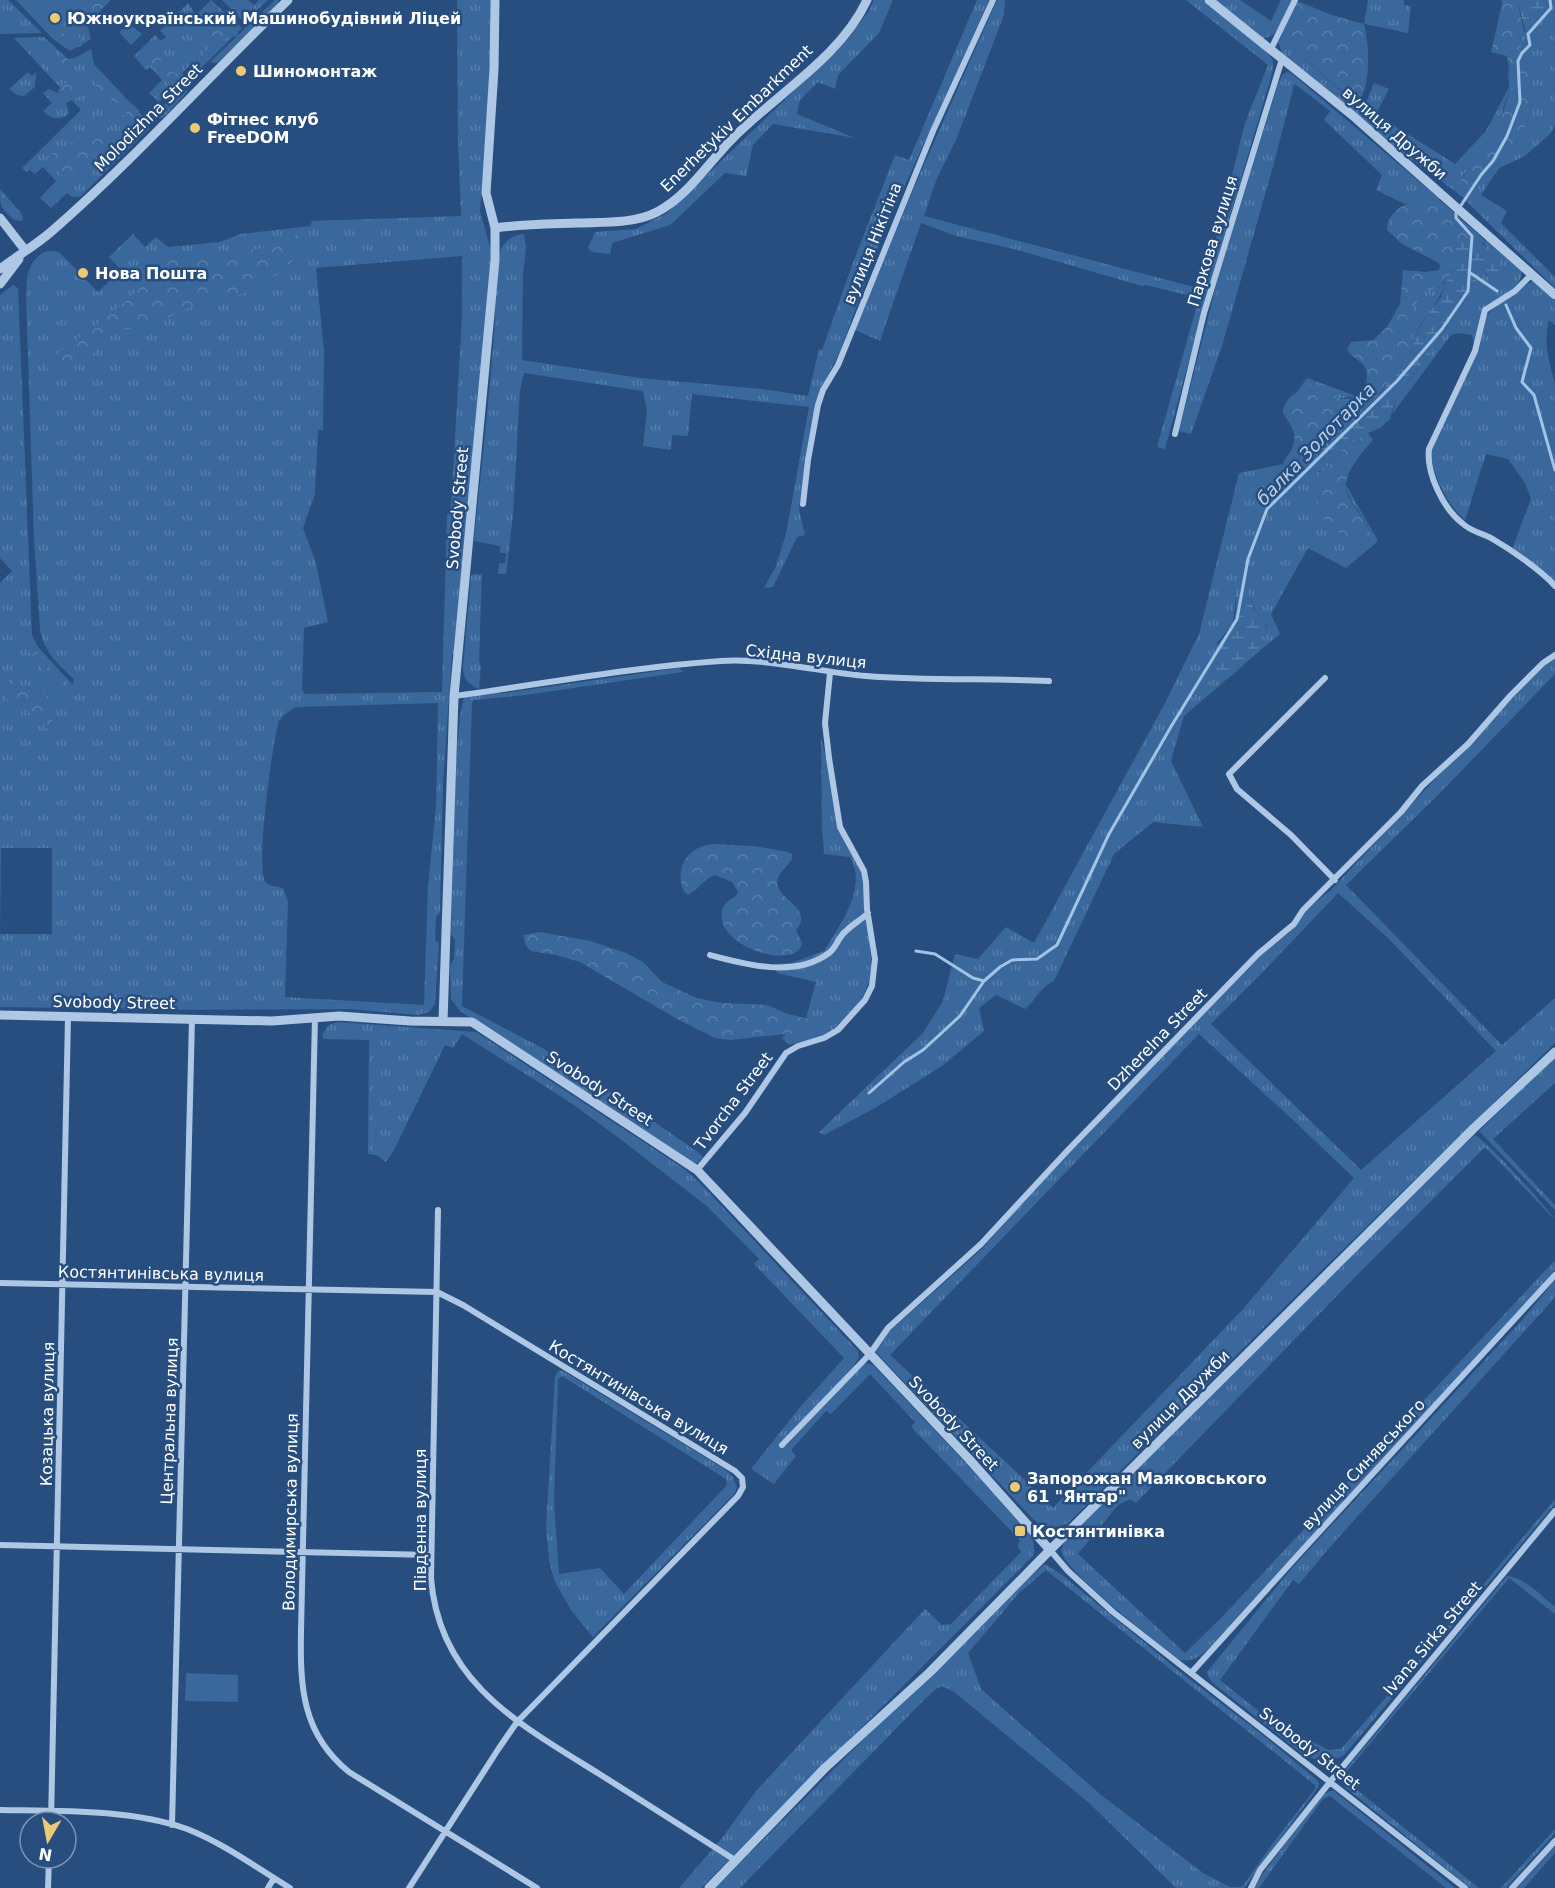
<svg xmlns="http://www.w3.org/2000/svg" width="1555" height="1888" font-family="'DejaVu Sans',sans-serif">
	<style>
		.grass { fill: url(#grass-tufts); fill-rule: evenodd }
		.forest { fill: url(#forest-crowns) }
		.wetland { fill: url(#wetland-marsh) }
		.pitch { fill: #3b689c }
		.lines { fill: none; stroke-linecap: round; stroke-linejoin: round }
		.stream { stroke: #a2c2e6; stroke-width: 3 }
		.minor { stroke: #adc7e5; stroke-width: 6 }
		.tertiary { stroke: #adc7e5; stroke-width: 9 }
		.poi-dot { fill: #eec973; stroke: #274e7f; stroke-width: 2 }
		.labels { text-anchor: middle; stroke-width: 5; stroke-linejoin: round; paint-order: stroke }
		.poi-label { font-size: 16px; font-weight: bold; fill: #fff; stroke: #274e7f; text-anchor: start }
		.street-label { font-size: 16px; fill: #fff; stroke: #274e7f }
		.water-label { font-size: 18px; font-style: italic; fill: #b9d1ed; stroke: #274e7f }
	</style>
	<defs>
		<pattern id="grass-tufts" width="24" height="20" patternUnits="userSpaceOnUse" patternTransform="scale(1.5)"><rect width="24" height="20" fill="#3b689c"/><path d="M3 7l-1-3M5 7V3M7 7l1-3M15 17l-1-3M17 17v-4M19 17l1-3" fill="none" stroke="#587fab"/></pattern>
		<pattern id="forest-crowns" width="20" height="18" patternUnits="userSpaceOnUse" patternTransform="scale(1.5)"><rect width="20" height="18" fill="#3b689c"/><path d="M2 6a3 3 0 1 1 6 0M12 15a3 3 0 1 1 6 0" fill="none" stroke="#587fab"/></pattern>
		<pattern id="wetland-marsh" width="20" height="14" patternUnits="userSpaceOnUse" patternTransform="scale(1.5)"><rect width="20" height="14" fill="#3b689c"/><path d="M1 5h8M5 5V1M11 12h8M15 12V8" fill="none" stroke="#587fab"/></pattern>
	</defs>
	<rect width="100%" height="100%" fill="#274e7f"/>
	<!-- grass -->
	<path class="grass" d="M0,0H8L42,33L0,34Z
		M16,0H111L87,24L91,39L70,51L52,38Z
		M211,0L242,28L197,72L190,65L182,73L185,77L159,102L149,93L162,80L150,67L146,70L134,56L155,35L161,41L166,37L160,31L188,3L196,15Z
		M222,0H248L254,5L259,0H268L244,22Z
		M275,0H278L279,6L217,63L210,62Z
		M457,0H490V83L480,211L490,247L491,264L455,654H452L443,784L440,912L436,917L435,940L439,943L435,1004L429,1012L418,1015L350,1009L125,1010L118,1006L107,1005L84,1004L71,1008L0,1007V583L12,571L0,558V295L13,285L18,288L32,635L38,647L73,685L74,679C57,663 45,654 40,630L34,539L26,295C27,288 26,280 28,274C32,259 45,245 60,253L98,292L121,270L109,257L133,234L145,247L156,237L168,247L220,242L240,234L310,226L312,221L461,216L458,142ZM462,256V317L451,506L447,516L442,692L305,694L302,689L304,628L328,622L316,563L303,528L315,494L318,430H323L324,352L316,268ZM438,703L436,806L428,887L424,1005L285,997L288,901L283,888L269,885L265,882C256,861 272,745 279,721L284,715L295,707ZM1,848H52V934H0Z
		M874,0H893L879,33L838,75L835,89L818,82L800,100L797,114L855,138L773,124L753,145L746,176L725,173L670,225L612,243L610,254L592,252L588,248L595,232L636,229L667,213L844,43L869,11Z
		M977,0H989L886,227L840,351L818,396L799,509L805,535L797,537L773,587L764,588L776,566L786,534L809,407L692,394L688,436L672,435L671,450L643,446L647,411L643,391L524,373L520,390L513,516L506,574H498L499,563H505L506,553H500V546L474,541C481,472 489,403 494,335C496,309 494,277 500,252C503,241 514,234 524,234L526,247L523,275L522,360L640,378L762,389L808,396L819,349L822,350L854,260L895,155L909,160Z
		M997,0H1005L1004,15L956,140L937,178L924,216L1201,289L1216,239L1245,123L1268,65L1186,0H1203L1262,47L1273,60V70L1206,298L1165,449L1157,447L1199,298L1146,285L1142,286L1018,250L956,236L921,223L880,341L855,330L915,185Z
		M1215,0H1240L1271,21L1281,0H1291C1285,13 1280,39 1262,38Z
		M1368,0H1404V5L1411,6L1408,33L1364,24Z
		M1553,0H1555V125L1551,133L1525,156L1499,168L1481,195L1507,211L1501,223L1555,277V288L1462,197H1465L1512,149L1521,135L1528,120L1532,103V85L1521,54V42L1524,32L1530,31L1546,12Z
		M129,24L142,34L131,45L119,32Z
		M44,37L68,59L75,58L91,49L94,64L149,123V129L80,197H72L67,193L51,208L40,198L56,181L43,167L35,174L30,170L27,172L22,168L81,110L14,38Z
		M1280,38L1363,110L1374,83L1389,89L1376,114L1455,164L1486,131L1509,87L1508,67C1514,80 1511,89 1505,102C1501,113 1500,127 1494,138C1483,156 1464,170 1455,189L1456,192L1405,155L1282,53L1278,41Z
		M28,72L32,76L36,72L35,87L24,96L17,95L9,89Z
		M1287,72L1291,73L1440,199L1430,197L1405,204L1376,190L1382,175L1324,120L1330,111L1295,84L1294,85L1274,163L1222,346L1191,434L1179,431L1219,274L1279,81L1283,74Z
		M49,89C61,93 67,101 69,114C60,121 51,119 43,111L52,103L43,93Z
		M180,89L188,91L163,118H154L152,116Z
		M1485,238L1522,270C1522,290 1498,300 1483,309L1474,345L1472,335L1459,333L1451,335L1393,413L1396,398L1437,344L1442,332L1464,303L1478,277L1484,273L1491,279L1502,276L1498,261L1484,244L1486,241Z
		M1532,281L1538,285L1555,301V325L1549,320C1543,343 1549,361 1555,384V582L1512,549L1531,499L1525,483L1508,459L1486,454L1465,520C1445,502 1435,479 1430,452L1487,315L1496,306Z
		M1445,283C1440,303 1416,324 1414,343L1406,328L1408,317L1416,301L1423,292Z
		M1307,378L1356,396L1337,399L1310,390L1296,393Z
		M1284,464L1288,469L1320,472L1324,490C1323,493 1320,495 1319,498C1311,521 1349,541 1366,546C1382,528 1346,506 1346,485L1378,541L1346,568L1308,548L1271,614L1280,634L1244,664L1259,644L1267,626L1256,611L1250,597L1236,594L1233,624L1217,643L1223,682L1226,680L1184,716L1171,761L1203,827L1153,822L1114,854L1054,981C1041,986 1036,1000 1025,1009L996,995L979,1008L984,1031L942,1066L875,1108L824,1135L819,1132L923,1033L943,1001L955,954L978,959L1006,927L1034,943L1165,703L1199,634L1239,473Z
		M482,574L479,661L481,667L479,689C468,684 464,680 463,668L471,575Z
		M1555,658V674L1437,796L1346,885L1502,1045L1555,998V1043L1325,1267L1068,1523C1054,1530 1045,1527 1033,1519L874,1350L883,1337L981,1250L1046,1176L1256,959L1289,933L1306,910L1332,889L1515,694L1545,665ZM1338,893L1388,938L1496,1051L1361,1170L1211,1024L1259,976ZM1199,1034L1291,1118L1354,1178L1243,1309L1053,1508L1008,1464L890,1355Z
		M679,668L683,672L525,695L474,700L472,702L462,1006L546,1050L623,1100L699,1153L703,1157L696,1164L460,1011L451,999L450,966L454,959L455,940L451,934L455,773L460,717L464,696L469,694L504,693Z
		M821,737L832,783L836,822L863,875L872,969C868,995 850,1023 825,1035C814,1041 801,1041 789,1045L782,1038L786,1034H797L814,1027V1022L806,1018L816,982L777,973L774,964L791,963L824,951C840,924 868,888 850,857L824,854L822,828Z
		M338,1022L476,1032L683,1168L700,1183L858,1351L859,1358L852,1368L782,1441L786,1446L864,1363L873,1365L1032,1533L1034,1548L1033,1556L701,1888H679L722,1838L756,1791L925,1609L942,1625L951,1624L1021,1552L1018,1546L1020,1540L911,1427L915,1422L870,1374L831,1414L826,1411L791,1450L796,1456L774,1484L751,1469L801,1406L844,1358L754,1264L759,1259L708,1207L619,1138L571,1103L462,1034L453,1048L445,1045L394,1150L386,1162L376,1155L368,1154L369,1040L324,1039L322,1035L329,1025Z
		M1555,1057V1083L1493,1139L1555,1205V1210L1479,1131Z
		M1475,1135C1485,1139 1549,1209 1555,1220L1485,1147L1361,1271L1136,1503L1130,1499L1118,1505L1078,1554L1185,1653L1222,1617L1555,1260V1270L1528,1301L1220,1636C1210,1647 1197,1664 1180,1660C1158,1643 1066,1573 1061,1551L1064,1542L1456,1152Z
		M1555,1280V1296L1550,1303L1330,1547L1299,1584L1293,1580L1220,1680L1298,1743L1304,1737L1328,1750L1341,1749L1461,1611L1555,1499V1504L1344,1755C1331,1763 1319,1761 1305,1756L1213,1683L1208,1677L1207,1672L1291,1569L1522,1320Z
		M558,1371H563L726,1470L733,1477L737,1487L735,1493L593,1637L571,1610L554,1580L549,1560L546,1526L555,1377ZM562,1376L726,1479L727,1485L624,1594L600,1568L559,1574L554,1503L558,1379Z
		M1045,1564L1062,1575L1179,1671L1264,1736L1317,1780L1319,1784L1317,1789L1244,1888H1176L1088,1802L954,1692L942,1686L936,1689L924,1700L740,1888H715L943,1660L1022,1583ZM1046,1570L1315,1785V1789L1273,1843L1242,1887H1230L1203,1873L1101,1795L981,1689L968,1653L1019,1593Z
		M1507,1576C1524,1577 1542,1596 1555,1607V1614L1509,1578L1347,1771L1345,1777L1346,1781L1479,1888H1470L1344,1786L1341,1780L1342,1774Z
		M1330,1791H1334L1455,1888H1446L1330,1796L1323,1799L1259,1888H1254L1262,1875L1320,1797Z
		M1555,1829V1833L1506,1888H1501Z
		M1555,1846V1853L1524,1888H1517Z"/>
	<!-- forest -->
	<path class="forest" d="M87,0H109L103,7L83,21L78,16V8Z
		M1501,0H1517L1524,32L1521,42V54L1532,85V103L1528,120L1521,135L1512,149L1465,197H1462L1456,192L1455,187L1495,136L1511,87V77L1507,56L1491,52L1502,4Z
		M1297,1L1332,15L1364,24C1369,44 1372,87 1357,104L1280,38Z
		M224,17L238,24V36L224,38C221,50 214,59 201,59L206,49L203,36L215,19Z
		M61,33L82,38L81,46C72,49 64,48 57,41Z
		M152,46L160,49L161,64L178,75L174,84H169L162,74L144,59L143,56L144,51Z
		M60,56L68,59L72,71L86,86L81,96L66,103L59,99L58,90L71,79L58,67Z
		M100,77L139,110V115C133,122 126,127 117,126L116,120L127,113C120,99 95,96 95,79Z
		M84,110H87L109,128L111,144L95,157L90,179L79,177L69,179L59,173L47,159L50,154L66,149L76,138L90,133V127L81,115Z
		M0,189L21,213L23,218L22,221L14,220C1,207 0,208 0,189Z
		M1435,196L1486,241L1482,244L1467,238L1457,240L1456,265L1449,279L1438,287L1423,292L1408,317L1406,328L1415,346C1410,353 1404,357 1400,364C1388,381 1378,398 1362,411C1354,418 1343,417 1337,422C1318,437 1325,476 1288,469L1283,463C1286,457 1291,452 1293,445C1298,433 1289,423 1283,413C1284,398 1299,387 1313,391C1330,395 1351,409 1364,387C1367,383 1368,374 1366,369C1362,360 1351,358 1347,349L1351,342L1373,340L1387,327L1400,304L1403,270L1426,272L1439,270L1440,265L1437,262L1402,244L1387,230C1388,206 1415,200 1435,196Z
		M300,233H305L309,235V242L306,246L283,271L245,293L197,304L152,325L117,331L112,334L94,353L84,360L67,365L46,368V363L52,358C79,336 108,318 133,295C147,282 157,265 172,255L243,252L262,248Z
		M1368,433L1373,440C1363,452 1348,467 1346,484C1343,506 1383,528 1366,546C1350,541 1316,524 1318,503C1318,498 1322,495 1324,490L1320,472L1329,465L1350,441Z
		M29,642L57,677L63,681L60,688C45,687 45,673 39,663C34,654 23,653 29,642Z
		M13,679L20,688L34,689L49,699L53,723L50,733H48L46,725L41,719L32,715L23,708L6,699L7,681Z
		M711,844L754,846L788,852L792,854V859C788,866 781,870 778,878C771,899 816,906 796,930L802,943C798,972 715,947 722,912C725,897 734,902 738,892L732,882L715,875C704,879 699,889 688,895L684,892C674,868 687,848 711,844Z
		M540,932L590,941L626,953L643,962L662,982L697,998L722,1003L767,1005L788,1014L813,1020L814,1027L809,1032L801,1034H786L730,1040L715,1038L677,1019L580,962L556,955L531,951L526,946L523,935Z"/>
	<!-- wetland -->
	<path class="wetland" d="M1517,0H1553C1548,11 1537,28 1526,33Z
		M1462,237C1484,240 1508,259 1501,284L1493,281L1485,273L1478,278L1464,303L1442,332L1437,344L1396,398L1390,419L1380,428L1350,441L1325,469L1317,472L1304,471L1316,458L1335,424L1341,420L1353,417L1367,407L1382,391L1401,362L1413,349L1414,338L1429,312L1441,297L1445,283L1454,271L1455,244L1457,240Z
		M1244,587C1250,593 1250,600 1254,608C1257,615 1266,619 1266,627C1267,646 1236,673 1223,682L1220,681C1203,649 1219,649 1232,625C1238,615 1235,602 1236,591L1237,588Z"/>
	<!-- pitch -->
	<path class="pitch" d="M22,0H89L54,33Z
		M186,1673L238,1675V1702L185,1701Z"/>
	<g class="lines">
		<!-- stream -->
		<path class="stream" d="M1469,272L1497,291
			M1506,305L1516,328L1531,348L1522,382L1534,395L1555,470
			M916,951L935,954L973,978L984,981
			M869,1093L904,1062L923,1050L960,1016L984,981L1000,967L1012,960L1037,959L1057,945L1109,834L1172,725L1237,619L1248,559L1267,509L1397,381L1442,329L1468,291L1472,236L1456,218V213L1481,175L1493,161L1507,136L1520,102L1518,61L1522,53L1530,45L1528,34L1551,8L1550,0"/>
		<!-- minor -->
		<path class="minor" d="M1271,49L1295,0
			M1532,274L1515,291L1485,310L1475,351L1429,449C1426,473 1443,508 1462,523C1470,531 1481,533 1491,538C1510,549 1541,570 1555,586
			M1175,434L1204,313L1282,59
			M803,504L808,460L818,405L823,390L838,365L933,131L993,0
			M1325,678L1229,774L1237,789L1291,835L1335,880
			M454,696C543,684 632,667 721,661C770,658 818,672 866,676C927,681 988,678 1049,681
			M710,955C747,965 795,978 829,953C837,947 838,937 846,931C853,924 861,920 868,913
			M315,1017L301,1631C300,1687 302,1734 349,1772L537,1888
			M697,1170L745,1113L786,1053L798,1046L824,1038L838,1030L865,1000L872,986L875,959L867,909L866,882L864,871L840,827L829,758L825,723L830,673
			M438,1210L431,1578C439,1683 521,1725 601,1775C646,1804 691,1832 735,1860
			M0,1283L437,1292L463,1305L735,1471L742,1478L743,1487L738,1496L517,1722L499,1748L409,1888
			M782,1445L869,1355L888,1328L981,1244L1068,1150L1258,954L1294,924L1303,910L1401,812L1422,786L1468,744L1510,696L1543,663L1555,655
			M0,1545L431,1555
			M1050,1550L1068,1571L1113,1612L1465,1888
			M1191,1673L1298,1555L1555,1275
			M0,1810C59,1811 131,1809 187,1829C223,1843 257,1868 290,1888
			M51,1822L68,1017
			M172,1825L192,1019
			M48,1888L49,1858
			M268,1888L274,1878
			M1251,1888L1260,1870L1330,1782L1555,1511
			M1512,1888L1555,1841"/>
		<!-- tertiary -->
		<path class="tertiary" d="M1209,0L1352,115L1555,295
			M0,218L25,250
			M495,228C522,224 549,224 577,223C602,222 634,224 657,212C688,196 708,163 732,139C775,95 841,57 867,0
			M0,269C17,256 36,245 52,231C135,159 209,76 288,0
			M0,284L19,259
			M0,1015L272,1021L339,1016L410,1021L472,1022L697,1170L969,1459L1050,1550
			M443,1021L454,696L495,260V228L486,193L494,69L495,0
			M709,1888L825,1768L930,1672L1050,1550L1474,1128L1555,1052"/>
	</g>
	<!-- markers -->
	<g class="poi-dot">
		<circle cx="55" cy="18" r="6"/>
		<circle cx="241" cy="71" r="6"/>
		<circle cx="195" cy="128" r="6"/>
		<circle cx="83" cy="273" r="6"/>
		<circle cx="1015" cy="1487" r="6"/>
		<rect x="1014" y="1525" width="12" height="12" rx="3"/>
	</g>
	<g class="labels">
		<!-- poi labels -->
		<g class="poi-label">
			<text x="67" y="24">Южноукраїнський Машинобудівний Ліцей</text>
			<text x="253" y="77">Шиномонтаж</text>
			<text x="207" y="125">Фітнес клуб<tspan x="207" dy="18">FreeDOM</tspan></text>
			<text x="95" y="279">Нова Пошта</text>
			<text x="1027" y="1484">Запорожан Маяковського<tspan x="1027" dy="18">61 "Янтар"</tspan></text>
			<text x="1032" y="1537">Костянтинівка</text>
		</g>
		<!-- street labels -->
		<g class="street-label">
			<text transform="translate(148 117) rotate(-45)" y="6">Molodizhna Street</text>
			<text transform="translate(736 118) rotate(-44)" y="6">Enerhetykiv Embarkment</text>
			<text transform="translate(1395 133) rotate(41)" y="6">вулиця Дружби</text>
			<text transform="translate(1212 241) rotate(-73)" y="6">Паркова вулиця</text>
			<text transform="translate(872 243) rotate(-68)" y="6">вулиця Нікітіна</text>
			<text transform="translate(457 508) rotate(-85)" y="6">Svobody Street</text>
			<text transform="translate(806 656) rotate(6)" y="6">Східна вулиця</text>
			<text transform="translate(114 1002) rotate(1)" y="6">Svobody Street</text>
			<text transform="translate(1157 1039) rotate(-46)" y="6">Dzherelna Street</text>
			<text transform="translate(600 1088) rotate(33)" y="6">Svobody Street</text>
			<text transform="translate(733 1101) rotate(-53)" y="6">Tvorcha Street</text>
			<text transform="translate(161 1273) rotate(1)" y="6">Костянтинівська вулиця</text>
			<text transform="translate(639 1397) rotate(31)" y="6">Костянтинівська вулиця</text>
			<text transform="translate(1180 1399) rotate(-45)" y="6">вулиця Дружби</text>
			<text transform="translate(47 1414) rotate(-89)" y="6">Козацька вулиця</text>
			<text transform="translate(169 1421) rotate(-88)" y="6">Центральна вулиця</text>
			<text transform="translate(954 1423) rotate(47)" y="6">Svobody Street</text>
			<text transform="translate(1363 1464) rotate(-47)" y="6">вулиця Синявського</text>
			<text transform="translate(290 1512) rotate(-89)" y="6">Володимирська вулиця</text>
			<text transform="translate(420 1520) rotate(-90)" y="6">Південна вулиця</text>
			<text transform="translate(1432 1638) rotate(-50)" y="6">Ivana Sirka Street</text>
			<text transform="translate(1310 1748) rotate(38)" y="6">Svobody Street</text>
		</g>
		<!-- water labels -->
		<g class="water-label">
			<text transform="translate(1316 444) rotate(-46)" y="6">балка Золотарка</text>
		</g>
	</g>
	<!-- north arrow -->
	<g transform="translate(48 1840) rotate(190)"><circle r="28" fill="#274e7f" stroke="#7d95b2" stroke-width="1.5"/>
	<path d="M0-4.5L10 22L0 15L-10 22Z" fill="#eec973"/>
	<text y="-9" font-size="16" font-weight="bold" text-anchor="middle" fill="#ffffff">N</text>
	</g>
</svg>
